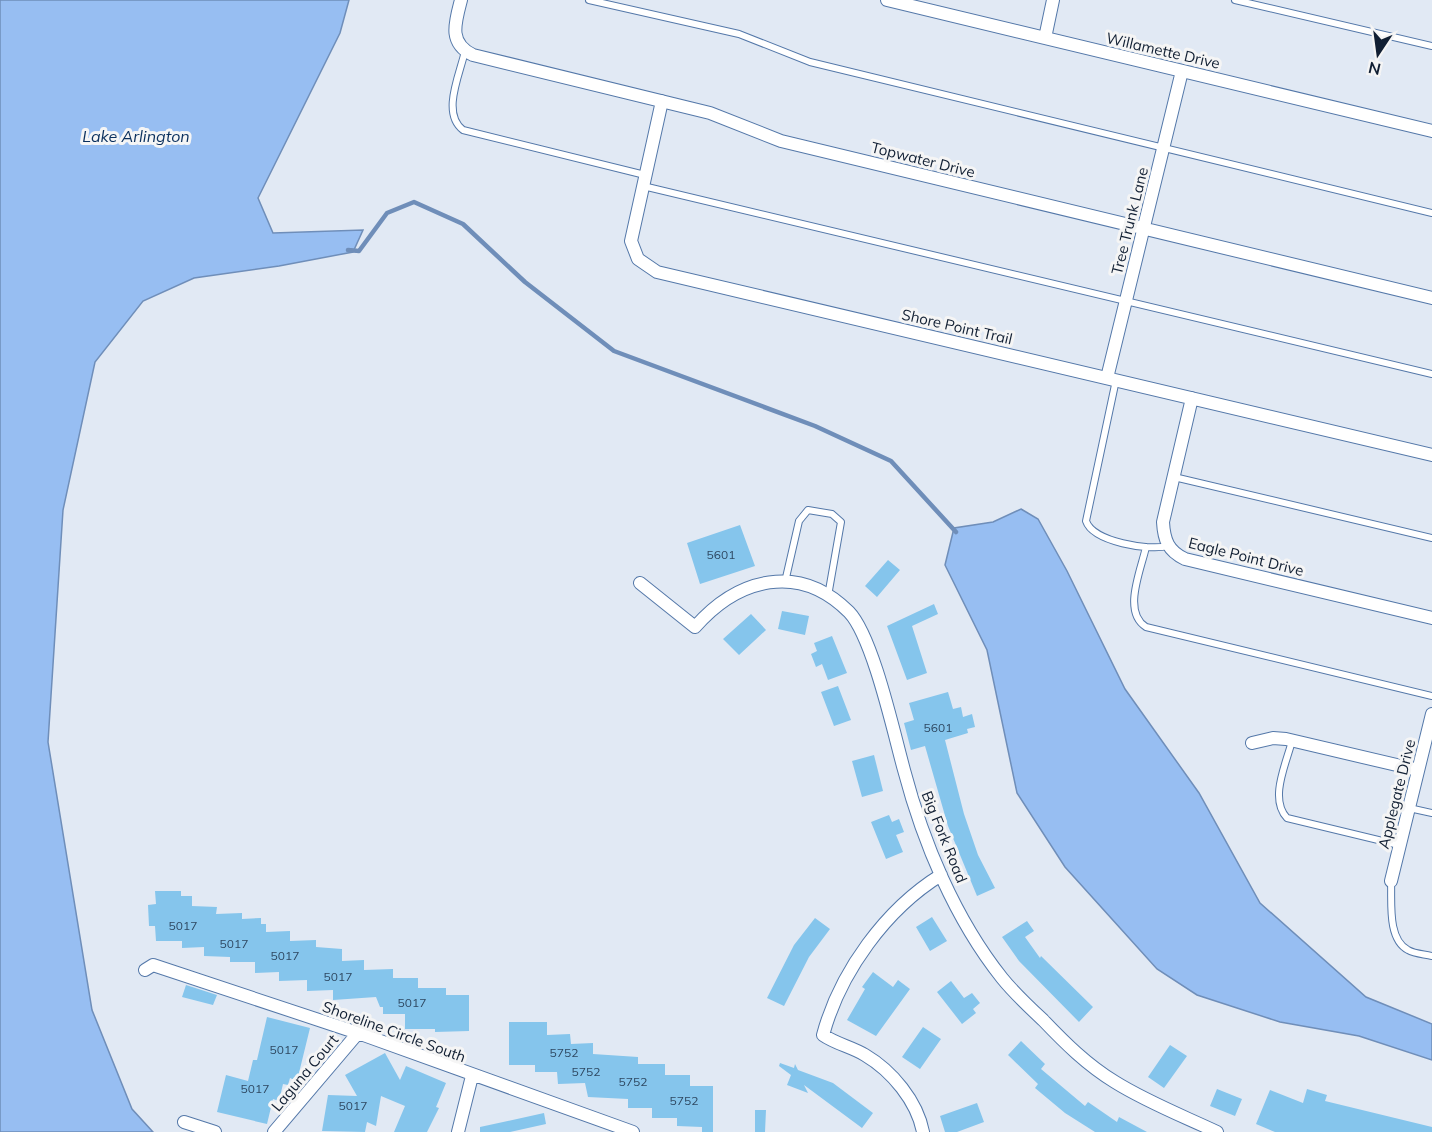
<svg xmlns="http://www.w3.org/2000/svg" width="1432" height="1132" font-family="Mulish,sans-serif">
	<style>
		.water { fill: #97bef2; stroke: #6f8eb9; stroke-width: 1.5 }
		.lines { fill: none; stroke-linecap: round; stroke-linejoin: round }
		.stream { stroke: #6f8eb9; stroke-width: 4.5 }
		.building { fill: #85c5ec }
		.service-casing { stroke: #5478a9; stroke-width: 8 }
		.minor-casing { stroke: #5478a9; stroke-width: 14 }
		.service { stroke: #fff; stroke-width: 6 }
		.minor { stroke: #fff; stroke-width: 12 }
		.labels { text-anchor: middle; stroke-width: 6; stroke-linejoin: round; paint-order: stroke }
		.number-label { font-size: 12px; fill: #2e4861 }
		.street-label { font-size: 15px; fill: #111f33; stroke: #f5f5f5 }
		.water-label { font-size: 16px; font-style: italic; fill: #092f5d; stroke: #f5f5f5 }
	</style>
	<rect width="100%" height="100%" fill="#e1e9f4"/>
	<!-- water -->
	<path class="water" d="M0,0H349L340,33L258,198L273,233L363,230L353,252L279,266L194,278L143,301L95,362L63,510L48,742L92,1010L132,1109L153,1132H0Z
		M1021,509L1038,519L1067,571L1125,689L1199,793L1260,903L1366,997L1432,1024V1060L1359,1036L1280,1022L1197,995L1157,969L1065,867L1017,793L987,650L945,565L954,528L993,522Z"/>
	<g class="lines">
		<!-- stream -->
		<path class="stream" d="M348,250L359,251L387,213L414,202L463,224L525,282L614,351L815,426L891,461L956,532"/>
	</g>
	<!-- building -->
	<path class="building" d="M740,525L755,566L700,584L687,543Z
		M888,560L900,570L877,597L865,586Z
		M934,604L938,614L912,626L927,673L907,680L887,626Z
		M782,611L809,616L805,635L778,629Z
		M751,614L766,630L739,655L723,639Z
		M832,636L847,673L828,680L822,664L816,667L811,654L817,651L814,643Z
		M838,686L851,720L834,726L821,692Z
		M948,692L953,709L961,707L963,717L972,714L975,727L967,729L968,733L945,740L964,814L978,855L995,888L977,896L948,826L925,746L911,750L904,723L914,720L909,703Z
		M874,755L883,791L862,797L852,761Z
		M889,815L892,822L899,819L904,832L896,835L903,852L886,859L871,822Z
		M155,891H181V896H192V906L217,907L216,914L242,913V919L261,918V924H266V932L290,931V941L316,940V947L342,949V961L364,960V970L393,969V978H418V988H446V995H469V1031L435,1032V1029H405V1014H383V1007H380L376,997L333,1000V990L307,991V980L279,981V972L255,973V962H230V957L204,956V947L182,948V941H156L155,926H149L148,905L156,904Z
		M932,917L947,941L930,951L916,927Z
		M815,918L830,929L809,957L784,1006L767,998L794,945Z
		M1027,921L1034,931L1025,937L1040,958L1041,956L1093,1007L1079,1022L1019,961L1002,937Z
		M873,972L893,987L898,980L910,989L876,1036L847,1020L865,989L862,987Z
		M951,981L964,998L972,993L980,1003L973,1009L976,1013L962,1024L937,992Z
		M186,985L217,995L213,1005L182,997Z
		M267,1017L310,1028L297,1081L290,1078L288,1085L283,1084L279,1101L273,1099L267,1124L217,1112L226,1075L248,1081L253,1060H257Z
		M509,1022H547V1035L570,1034L571,1044L593,1043V1054L638,1057V1064H665V1075H690V1086H713V1132H702V1127L677,1126V1118H652V1108H628V1099L588,1097L585,1083L558,1084L557,1072H535V1065H509Z
		M923,1027L941,1039L920,1069L902,1057Z
		M1021,1041L1045,1064L1041,1069L1085,1106L1088,1102L1117,1122L1119,1117L1147,1132H1095L1065,1113L1035,1088L1038,1084L1008,1055Z
		M1170,1045L1187,1056L1164,1088L1148,1077Z
		M385,1053L400,1080L406,1066L446,1083L436,1107L439,1108L427,1132H394L405,1106L381,1096L376,1126L367,1122L365,1132L322,1131L328,1095L357,1096L345,1075Z
		M780,1063L794,1068L795,1064L798,1070L833,1083L873,1113L862,1128L804,1085L808,1093L787,1085L791,1075L779,1066Z
		M1217,1089L1242,1099L1235,1116L1210,1106Z
		M1307,1089L1327,1095L1325,1101L1432,1127V1132H1275L1256,1124L1270,1090L1303,1103Z
		M977,1103L984,1122L957,1132H945L940,1116Z
		M755,1110H766L765,1132H755Z
		M544,1113L546,1124L510,1132H480V1127Z"/>
	<g class="lines">
		<!-- service casing -->
		<g class="service-casing">
			<path id="service" d="M589,0L739,34L810,62L1432,213
				M1235,0L1432,46
				M465,51C460,74 441,113 463,130L645,175
				M643,186L1432,374
				M1116,380L1086,521C1093,542 1149,551 1168,546
				M1174,477L1432,538
				M1146,547C1141,570 1122,612 1146,627L1432,696
				M785,582L799,521L808,510L832,514L841,522L828,596
				M1292,741C1286,764 1269,799 1287,818L1399,845
				M1409,808L1432,813
				M1391,881C1392,901 1387,939 1408,950C1415,954 1424,954 1432,956"/>
		</g>
		<!-- minor casing -->
		<g class="minor-casing">
			<path id="minor" d="M461,0C455,23 448,43 473,55L710,113L781,141L1432,298
				M887,0L1432,131
				M1045,38L1053,0
				M662,101L631,241L638,259L657,272L1432,455
				M1107,378L1182,71
				M1192,398L1163,522C1164,540 1168,551 1185,559L1432,618
				M640,583L695,627C738,578 799,562 849,612C873,637 894,734 904,770C923,842 955,919 1002,978C1014,993 1029,1007 1043,1020C1065,1043 1087,1065 1115,1082C1147,1102 1183,1116 1217,1132
				M1252,743L1273,738L1286,739L1418,770
				M1391,881L1432,714
				M145,970L153,965L358,1033L633,1132
				M184,1122L215,1132
				M274,1132L358,1033
				M458,1132L472,1076
				M923,1132C917,1101 892,1071 865,1055C852,1047 836,1044 823,1035C840,972 886,909 941,875"/>
		</g>
		<!-- service -->
		<use href="#service" class="service"/>
		<!-- minor -->
		<use href="#minor" class="minor"/>
	</g>
	<g class="labels">
		<!-- number labels -->
		<g class="number-label">
			<text x="721" y="559">5601</text>
			<text x="938" y="732">5601</text>
			<text x="183" y="930">5017</text>
			<text x="234" y="948">5017</text>
			<text x="285" y="960">5017</text>
			<text x="338" y="981">5017</text>
			<text x="412" y="1007">5017</text>
			<text x="284" y="1054">5017</text>
			<text x="564" y="1057">5752</text>
			<text x="586" y="1076">5752</text>
			<text x="633" y="1086">5752</text>
			<text x="255" y="1093">5017</text>
			<text x="684" y="1105">5752</text>
			<text x="353" y="1110">5017</text>
		</g>
		<!-- street labels -->
		<g class="street-label">
			<text transform="translate(1163 51) rotate(13)" y="5">Willamette Drive</text>
			<text transform="translate(923 160) rotate(14)" y="5">Topwater Drive</text>
			<text transform="translate(1130 221) rotate(-76)" y="5">Tree Trunk Lane</text>
			<text transform="translate(957 327) rotate(13)" y="5">Shore Point Trail</text>
			<text transform="translate(1246 557) rotate(14)" y="5">Eagle Point Drive</text>
			<text transform="translate(1397 794) rotate(-76)" y="5">Applegate Drive</text>
			<text transform="translate(944 837) rotate(68)" y="5">Big Fork Road</text>
			<text transform="translate(394 1032) rotate(20)" y="5">Shoreline Circle South</text>
			<text transform="translate(305 1073) rotate(-50)" y="5">Laguna Court</text>
		</g>
		<!-- water labels -->
		<g class="water-label">
			<text x="136" y="142">Lake Arlington</text>
		</g>
	</g>
	<!-- north arrow -->
	<g transform="translate(1378 54) rotate(193)" stroke="#f5f5f5" stroke-width="4.5" paint-order="stroke">
	<path d="M0-4.5L10 22L0 15L-10 22Z" fill="#111f33"/>
	<text y="-9" font-size="16" font-weight="bold" text-anchor="middle" fill="#111f33">N</text>
	</g>
</svg>
